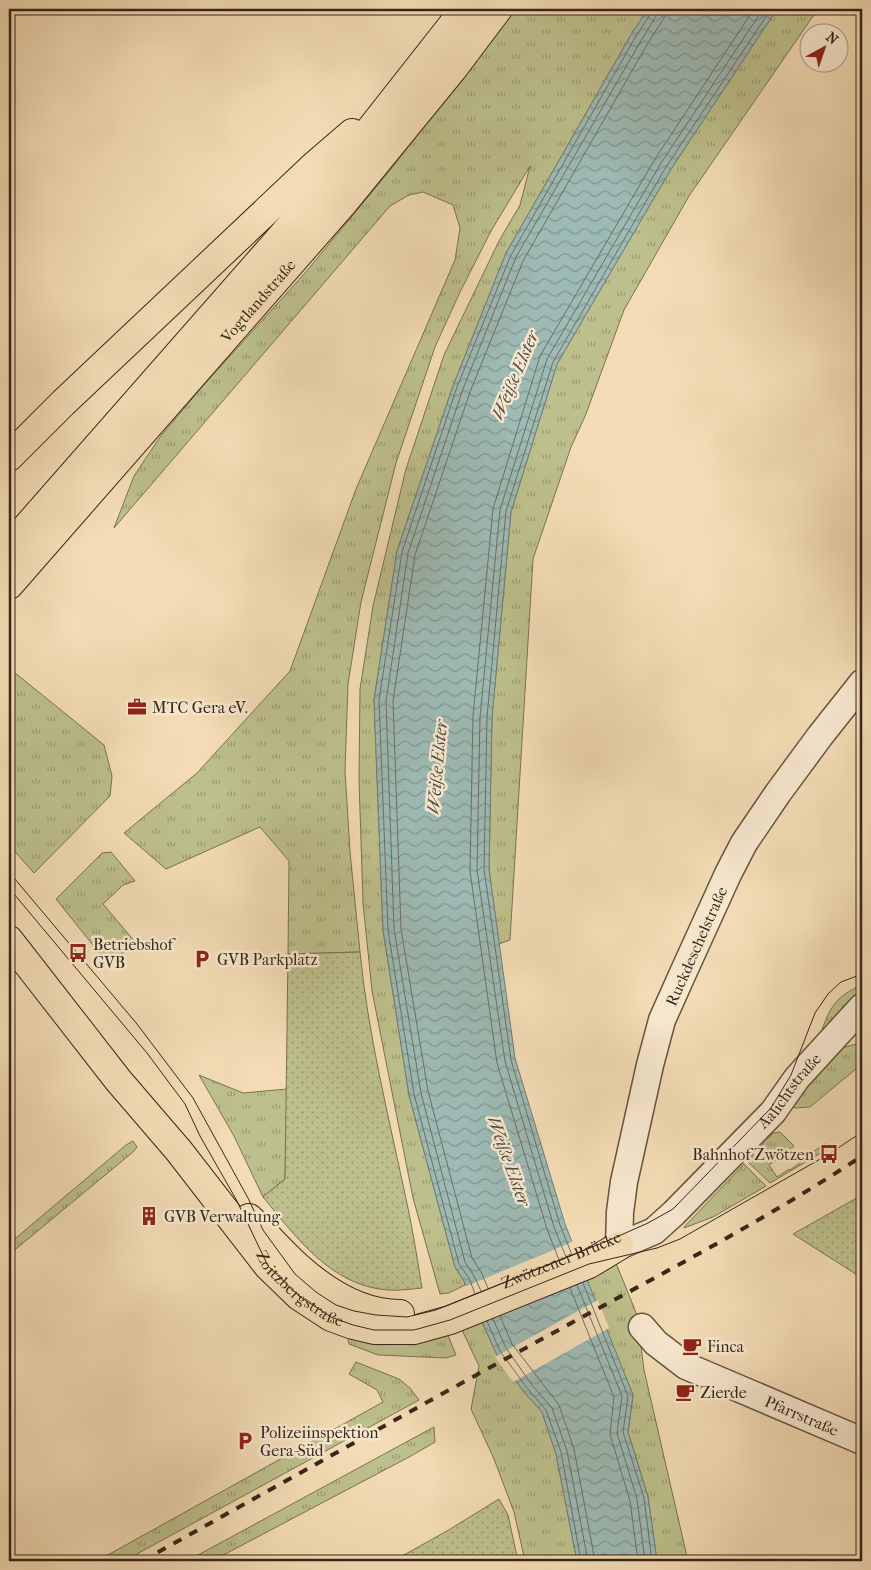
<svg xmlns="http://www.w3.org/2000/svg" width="871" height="1570" font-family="'IM FELL French Canon',serif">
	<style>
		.grass { fill: url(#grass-tufts); stroke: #7a7252 }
		.garden { fill: url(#garden-dots); stroke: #7a7252 }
		.water { fill: url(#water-waves); stroke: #757e76 }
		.pier { fill: #f3dcb5 }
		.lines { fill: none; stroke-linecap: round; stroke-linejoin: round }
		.shore { stroke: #6a7066; stroke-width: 1 }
		.minor-casing { stroke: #675340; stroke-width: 29 }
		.major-casing { stroke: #382519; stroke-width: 30 }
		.minor { stroke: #f7e8cf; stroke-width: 26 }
		.major { stroke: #f3dcb5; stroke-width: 28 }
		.tram { stroke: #382519; stroke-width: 1 }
		.rail { stroke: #382519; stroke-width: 4; stroke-dasharray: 9 9; stroke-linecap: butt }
		.labels { text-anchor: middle; stroke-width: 5; stroke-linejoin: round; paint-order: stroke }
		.street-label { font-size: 16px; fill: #382519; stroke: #f7e8cf }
		.poi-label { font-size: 16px; fill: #382519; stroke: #f7e8cf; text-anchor: start }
		.water-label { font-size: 18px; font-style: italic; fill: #514a40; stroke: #f7e8cf }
	</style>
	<defs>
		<pattern id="grass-tufts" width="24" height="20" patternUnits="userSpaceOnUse" patternTransform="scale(1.25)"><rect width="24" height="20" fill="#bdc08c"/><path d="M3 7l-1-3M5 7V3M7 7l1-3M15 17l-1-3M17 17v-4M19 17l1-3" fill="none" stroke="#9b9c72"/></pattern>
		<pattern id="garden-dots" width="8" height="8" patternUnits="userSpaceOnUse" patternTransform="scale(1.25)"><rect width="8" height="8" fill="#bdc08c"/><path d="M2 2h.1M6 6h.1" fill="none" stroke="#9b9c72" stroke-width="1.8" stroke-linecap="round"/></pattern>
		<pattern id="water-waves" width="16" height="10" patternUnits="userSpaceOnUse" patternTransform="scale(1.25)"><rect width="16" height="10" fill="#9dbab4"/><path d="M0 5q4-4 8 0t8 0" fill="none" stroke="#819792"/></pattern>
	</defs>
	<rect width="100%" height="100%" fill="#f3dcb5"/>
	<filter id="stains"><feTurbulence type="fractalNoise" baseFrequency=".004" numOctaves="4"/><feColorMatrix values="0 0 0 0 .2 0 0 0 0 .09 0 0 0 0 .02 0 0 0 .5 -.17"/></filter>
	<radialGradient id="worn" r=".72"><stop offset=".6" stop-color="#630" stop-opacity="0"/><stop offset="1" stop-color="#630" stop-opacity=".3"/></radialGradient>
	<!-- grass -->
	<path class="grass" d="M514,9H648L632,33L506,253L453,386L397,551L374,700L383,930L409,1095L455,1267L464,1281L465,1285L449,1293L440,1294L413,1198L372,991L363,903L359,780L360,689L373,606L406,469L444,355L499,241L520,205L530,166L491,231L460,292L435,347L396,463L361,602L348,684L345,771L350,852L360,952L288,954L289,861L260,827L166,869L124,833L197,773L290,671L356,489L455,260L460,228L453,205L423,192L409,195L390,206L114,528L134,476L160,437L202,387L305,273L391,169Z
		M777,9H818L689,196L624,310L586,414L571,447L533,559L510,940L499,944L489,869L492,717L511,512L557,364L671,169Z
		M9,668L104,745L112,776L110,796L34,873L9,845Z
		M111,852L135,881L123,885L103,904L136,943L108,964L56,899L102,853Z
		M862,985V996L820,1035C830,1008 834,997 862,985Z
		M862,1043V1076L856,1069L810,1107L795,1108L793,1106C803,1087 816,1067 833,1053C841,1047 852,1045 862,1043Z
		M199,1075L243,1093L287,1089L285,1179L263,1197L234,1136Z
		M780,1132L794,1146L769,1165L777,1177L789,1169L790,1170L801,1162V1160L826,1143L831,1147L770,1183L747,1161L773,1133Z
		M133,1141L137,1147L133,1152L11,1253H9L10,1243L126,1145Z
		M744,1164L766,1186L713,1217L684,1228V1227Z
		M616,1263L637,1315L644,1370L688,1561H657L648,1497L628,1432L633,1395L586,1280Z
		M481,1320L496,1353L524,1392L542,1412L556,1454L577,1561H525L514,1512L494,1459L471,1409L479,1366L461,1328Z
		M447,1333L456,1355L446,1358L378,1355L349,1344L347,1336L394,1344L422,1340Z
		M356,1362L399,1379L410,1388L419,1400L124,1561H97L383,1402L377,1390L349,1374Z
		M434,1427L435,1442L411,1456L212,1561H187Z"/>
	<!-- garden -->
	<path class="garden" d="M360,952C368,1034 388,1114 405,1194C412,1225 417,1257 422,1288C411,1289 399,1291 388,1290C331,1286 296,1237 263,1197L285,1179L288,954Z
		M862,1195V1278L793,1234Z
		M499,1499L508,1515L518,1561H393L447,1531Z"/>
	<!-- water -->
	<path class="water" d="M648,9H777L671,169L557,364L511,512L492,717L489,869L515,1058L565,1224L633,1395L628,1432L648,1497L657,1561H577L556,1454L542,1412L524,1392L496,1353L464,1281L455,1267L409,1095L383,930L374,700L397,551L453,386L506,253L632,33Z"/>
	<!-- pier -->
	<path class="pier" d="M574,1240L589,1278L479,1321L464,1287L568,1244Z
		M598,1300L609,1328L513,1382L495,1357Z"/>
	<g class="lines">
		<!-- shore -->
		<path class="shore" d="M572,1255L560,1225L511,1060L484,869L487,717L506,511L553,362L666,167L771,9
			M566,1257L554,1227L505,1061L477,870L480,717L500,510L547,359L661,163L763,9
			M559,1260L547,1229L497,1063L470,871L473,716L493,509L540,356L655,159L754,9
			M583,1283L628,1396L623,1432L644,1498L652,1561
			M577,1285L622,1396L617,1433L637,1499L645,1561
			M488,1288L481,1272L472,1258L428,1091L401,929L393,701L415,555L470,392L523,261L648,43L664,18L665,9
			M570,1288L614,1397L610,1434L630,1501L638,1561
			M481,1291L474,1276L465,1262L421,1093L394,929L386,701L408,553L463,389L516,257L642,39L656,16L658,9
			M475,1294L469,1278L459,1264L414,1094L388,930L379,700L402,552L457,387L511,255L636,36L651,13L652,9
			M500,1316L512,1344L559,1405L574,1449L595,1561
			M493,1319L506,1348L532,1385L552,1408L567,1451L588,1561
			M487,1321L500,1351L527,1388L546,1410L561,1452L581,1561"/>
		<!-- minor casing -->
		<g class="minor-casing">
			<g id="minor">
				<path id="s1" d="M862,683L820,736L778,793L744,843L728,874L683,973L662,1020L650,1065L624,1182L620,1212L619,1246L654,1231L674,1213L773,1112L797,1078L862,1007"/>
				<path id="s2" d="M642,1327L656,1343L686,1366L862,1441"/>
			</g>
		</g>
		<!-- major casing -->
		<g class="major-casing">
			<g id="major">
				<path d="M9,457L63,403L316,164L352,133"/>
				<path d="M9,547L325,187L465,9"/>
				<path id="s3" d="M9,585L345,201L452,70L498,9"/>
				<path d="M9,940L118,1080L179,1151L268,1266L299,1296L331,1317L353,1325L374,1330H414L450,1320L589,1264L619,1246"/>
				<path d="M249,1218C266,1234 281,1252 298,1267C326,1292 362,1314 400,1314"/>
			</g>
		</g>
		<!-- minor -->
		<use href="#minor" class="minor"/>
		<!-- major -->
		<use href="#major" class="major"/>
		<!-- tram -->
		<g class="tram">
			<path id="s4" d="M9,872L137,1024L193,1098L248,1198L263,1230L295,1274L316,1292L336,1305L354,1311L376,1315L407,1317L436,1310L612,1239L648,1223L673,1209L771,1108L791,1075L815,1013L828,994L841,982L862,974"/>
			<path id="s5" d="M9,888L147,1053L185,1104L200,1136L237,1201L268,1266L299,1296L331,1317L353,1325L374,1330H414L450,1320L589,1264L657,1248L680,1239L829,1154L862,1132"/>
		</g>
		<!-- rail -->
		<path class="rail" d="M142,1561C272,1489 401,1416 531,1345C642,1284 756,1226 862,1156"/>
	</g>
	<!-- icons -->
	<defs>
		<g id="office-bare" transform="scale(1.5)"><path d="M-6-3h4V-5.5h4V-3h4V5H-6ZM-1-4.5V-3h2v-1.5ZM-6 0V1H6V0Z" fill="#8f2418" stroke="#f7e8cf" stroke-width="2.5" paint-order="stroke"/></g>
		<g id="bus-bare" transform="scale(1.5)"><path d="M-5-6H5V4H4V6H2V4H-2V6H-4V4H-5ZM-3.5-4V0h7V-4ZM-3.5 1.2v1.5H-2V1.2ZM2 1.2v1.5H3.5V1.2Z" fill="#8f2418" stroke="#f7e8cf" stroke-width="2.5" paint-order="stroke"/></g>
		<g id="parking-bare" transform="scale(1.5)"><path d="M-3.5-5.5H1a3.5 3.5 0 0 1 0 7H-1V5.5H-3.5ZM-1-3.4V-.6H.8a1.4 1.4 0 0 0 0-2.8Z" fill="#8f2418" stroke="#f7e8cf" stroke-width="2.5" paint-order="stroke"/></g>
		<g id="building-bare" transform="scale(1.5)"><path d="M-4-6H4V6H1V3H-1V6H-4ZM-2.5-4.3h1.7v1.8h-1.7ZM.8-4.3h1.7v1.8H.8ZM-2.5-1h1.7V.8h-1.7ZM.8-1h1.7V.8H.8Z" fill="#8f2418" stroke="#f7e8cf" stroke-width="2.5" paint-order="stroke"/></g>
		<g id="cafe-bare" transform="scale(1.5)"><path d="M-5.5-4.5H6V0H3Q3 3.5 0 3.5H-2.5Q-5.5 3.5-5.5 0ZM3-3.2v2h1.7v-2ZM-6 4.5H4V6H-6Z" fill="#8f2418" stroke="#f7e8cf" stroke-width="2.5" paint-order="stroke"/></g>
	</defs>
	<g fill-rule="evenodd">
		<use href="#office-bare" x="137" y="707"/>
		<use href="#bus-bare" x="78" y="953"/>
		<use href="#parking-bare" x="202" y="959"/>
		<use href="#bus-bare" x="829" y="1154"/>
		<use href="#building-bare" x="149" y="1216"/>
		<use href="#cafe-bare" x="692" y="1346"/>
		<use href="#cafe-bare" x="685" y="1392"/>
		<use href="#parking-bare" x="245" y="1441"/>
	</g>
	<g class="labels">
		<!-- street labels -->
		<g class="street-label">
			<text dy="6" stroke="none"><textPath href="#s3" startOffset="378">Vogtlandstraße</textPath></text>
			<text transform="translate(696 946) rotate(-66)" y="6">Ruckdeschelstraße</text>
			<text dy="6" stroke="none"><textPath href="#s1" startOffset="858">Aalichtstraße</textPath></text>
			<text dy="6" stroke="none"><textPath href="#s4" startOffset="784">Zwötzener Brücke</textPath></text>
			<text dy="6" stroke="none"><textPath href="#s5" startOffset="500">Zoitzbergstraße</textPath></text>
			<text dy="6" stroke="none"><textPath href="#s2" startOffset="185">Pfarrstraße</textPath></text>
		</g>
		<!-- poi labels -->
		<g class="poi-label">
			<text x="152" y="713">MTC Gera eV.</text>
			<text x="93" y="950">Betriebshof<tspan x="93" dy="18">GVB</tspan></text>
			<text x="217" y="965">GVB Parkplatz</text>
			<text x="814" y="1160" text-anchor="end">Bahnhof Zwötzen</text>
			<text x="164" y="1222">GVB Verwaltung</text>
			<text x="707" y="1352">Finca</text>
			<text x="700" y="1398">Zierde</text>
			<text x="260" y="1438">Polizeiinspektion<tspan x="260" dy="18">Gera-Süd</tspan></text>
		</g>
		<!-- water labels -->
		<g class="water-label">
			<text transform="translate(515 375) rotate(-67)" y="6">Weiße Elster</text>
			<text transform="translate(437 767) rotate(-85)" y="6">Weiße Elster</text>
			<text transform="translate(509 1161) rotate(70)" y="6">Weiße Elster</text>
		</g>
	</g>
	<!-- margin -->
	<rect width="871" height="1570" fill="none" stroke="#f3dcb5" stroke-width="30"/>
	<rect x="10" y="10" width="851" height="1550" fill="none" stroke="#382519" stroke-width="2.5"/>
	<rect x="15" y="15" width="841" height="1540" fill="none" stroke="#382519"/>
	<!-- north arrow -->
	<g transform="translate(824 48) rotate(40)"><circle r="24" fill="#f7e8cf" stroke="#ab9a86"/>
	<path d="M0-4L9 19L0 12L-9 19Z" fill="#8f2418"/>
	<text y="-8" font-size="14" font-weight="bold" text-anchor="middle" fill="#382519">N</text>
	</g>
	<rect width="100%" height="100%" filter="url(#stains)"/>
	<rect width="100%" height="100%" fill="url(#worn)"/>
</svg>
